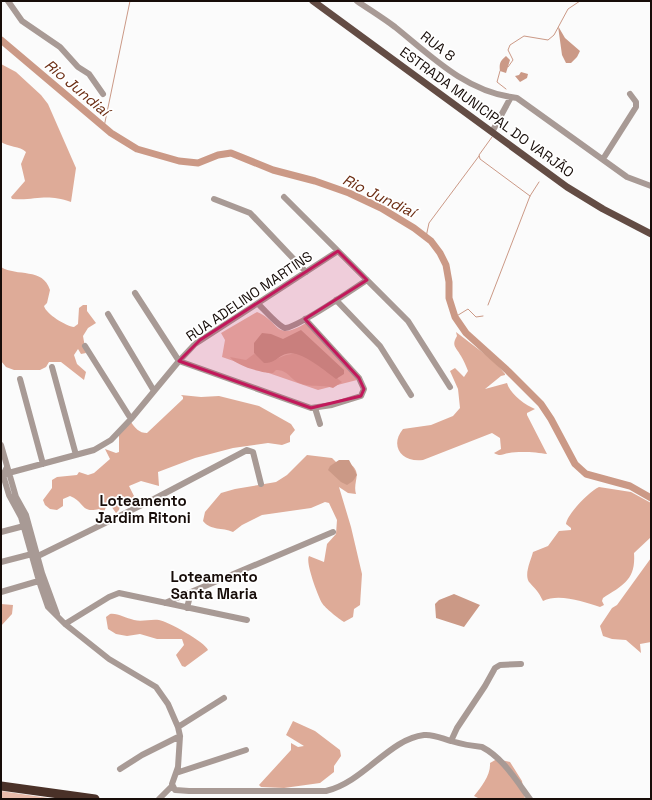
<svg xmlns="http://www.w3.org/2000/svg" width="652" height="800" font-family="'Space Grotesk',sans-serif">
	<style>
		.green { fill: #e9bcab }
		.forest { fill: #deab98 }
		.water { fill: #cb9986 }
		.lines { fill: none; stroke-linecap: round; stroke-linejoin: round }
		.stream { stroke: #cb9986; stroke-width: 1 }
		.river { stroke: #cb9986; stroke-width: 7 }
		.minor { stroke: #a89a95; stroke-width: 6 }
		.major { stroke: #634c44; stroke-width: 7 }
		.highway { stroke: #4a3128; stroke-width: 9 }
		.marked { fill: #c2185b; fill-opacity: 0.2; stroke: #c2185b; stroke-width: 3; stroke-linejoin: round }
		.labels { text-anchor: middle; stroke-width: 3.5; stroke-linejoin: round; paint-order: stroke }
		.street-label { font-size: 14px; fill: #170d09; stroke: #fff }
		.water-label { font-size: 15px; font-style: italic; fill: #6c2e14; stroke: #fff }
		.neighbourhood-label { font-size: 15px; font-weight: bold; fill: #170d09; stroke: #fff }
	</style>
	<rect width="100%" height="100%" fill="#fbfbfb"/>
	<!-- green -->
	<path class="green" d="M257,312C281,322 274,342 306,323L357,380L318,390L222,357L225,340L221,333Z
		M1,791L55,799H1Z"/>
	<!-- forest -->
	<path class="forest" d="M1,64L16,72L41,95L48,104L76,168L71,202C45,193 36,201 12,199L11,197L25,181L21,164L26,152C20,146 8,147 1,142Z
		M1,267C17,277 43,267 50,290L47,303L44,306C46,314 66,326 74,327L78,324L79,308L83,305H87V311L96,323L88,328L83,336L86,353L81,354L78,349L74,355L77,364L86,372L84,380L61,362H49L46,367L40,370H14L6,367L1,361Z
		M456,332L495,362L505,374V375L501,376L485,389L507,383C510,394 525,405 535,409L527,413V415L547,454C537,452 518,451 509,453C502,454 501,457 494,453L501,449L500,438L492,433L423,460C402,463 389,446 403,429L431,425L453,416L460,408L458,389L450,371L455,368L464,377L468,371C466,366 464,361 461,356C456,347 451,346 457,336Z
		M297,353L335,371L338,379L342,382L333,388C321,384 311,388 299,383C290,379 288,370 276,370L273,373C264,374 234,365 230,357L246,360L254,354L276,359L286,355Z
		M181,395L201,397L219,396L259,406L291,424L295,430L290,436V442L282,445L268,443L233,448L195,458L158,472L159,486L141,481L129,486L134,496L131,499H127L121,502L119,510L116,513L111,506L106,507L104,512L99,509C81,514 84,501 70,496L63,499V506L57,510L50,509L45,505L43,500L52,488V480L57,477L77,475L79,472L88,475L94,473L110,459L105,449L116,453L119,452V432L131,422C135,428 139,433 147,433L183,399V397Z
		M307,455L332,458L336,462L346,461C365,472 352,480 356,494L348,493L339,487L351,527L362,574L360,605L354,609L353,617L344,622C339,619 325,608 322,603C318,596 305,562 309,556L324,562L327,544L336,534L337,520L329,503L325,502L311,508L262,515L242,525L233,532C222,527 211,531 203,521L205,512L221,493L235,489L276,482L287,475Z
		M599,487L631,492L651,503V537L634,553C636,580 623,585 603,598L602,601L604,605L600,607C584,602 559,593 543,601C538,591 537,591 530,583C523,576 531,560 533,552L548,546L559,531L571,530V528L566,524C567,514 590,491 599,487Z
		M651,558V642L640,644L641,653L626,640L612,639L603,636L600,626L612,608L617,605Z
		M1,604L13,605L12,614L1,626Z
		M110,614C118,613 125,618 134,620C142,622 150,619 159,620C167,621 205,642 208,650L185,667L182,666L176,655L184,645L182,639H157L140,634L127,636L116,634L108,629L106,617Z
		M293,721L315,731L340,750L341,756L334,766V772L320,783L284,788L261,787L259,785L291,750V743L298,747L304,746L286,735Z
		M497,759L510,762L522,781L525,799H480L474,796C481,787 491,775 490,763Z"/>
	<!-- water -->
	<path class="water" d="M558,26L565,38L580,51L577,57L571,63H566L562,55Z
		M506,56L510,60L506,73L500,71C499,64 500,61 506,56Z
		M521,72L528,74L527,78L520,82L515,76L519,75Z
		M301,330L344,370V374L336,379C325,371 300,349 286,354C276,357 276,363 264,363L254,353V343L262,333L271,334L283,339Z
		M339,460H349L357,475L353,481L347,485L341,482L328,470L330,466Z
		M454,594L480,605L464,627L436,618L435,604L439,600Z"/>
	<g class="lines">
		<!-- stream -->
		<path class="stream" d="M508,67L513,60L508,50L510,45L524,36L548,40L554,35L568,9L580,1
			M500,71L497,82L506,89
			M104,127L130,1
			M492,137L479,155L480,159L530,196
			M426,237L429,223L479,156
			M488,305L530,196L539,182
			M455,317L468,309L476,317L483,316"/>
		<!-- river -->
		<path class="river" d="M1,40L111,133L137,149L179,161L198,163L218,155L231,153L273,170L315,181L349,193L381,208L414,228L431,241L440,253L446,265L449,282V298L455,317L466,333L508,371L541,404L551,419L575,464L586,474L630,486L651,498"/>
		<!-- minor -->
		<path class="minor" d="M8,1L22,21L60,47L78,67L89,74L103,94
			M357,1C370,10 383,18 395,27C430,55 464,90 511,97
			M492,132L511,97L517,98L627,177L651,186
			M603,159L636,107V102L630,94
			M284,197L408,321L450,387
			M214,199L250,213L306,272
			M135,293L179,361L311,408L332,405L361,396L364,389L359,378L305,319
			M336,300L380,346L411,395
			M258,304C264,309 278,326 285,328C295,329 355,288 367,280
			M108,314L154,391
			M85,346L131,419
			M52,367L76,455
			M20,379L43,464
			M315,408L320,424
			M1,445L16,497L26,515L42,573L57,614
			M7,467L3,475L9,495L21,517L39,581L48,607L65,624L109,659L156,687L168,704L178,727L180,736L178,767L172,784L175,790L189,791H326C364,782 389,739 424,735C434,734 443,739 451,741C461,744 472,746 482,747C503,758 516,780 530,799
			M1,475L94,450L111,440L131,419L179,361L195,344L338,251
			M1,532L24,526
			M38,556L154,499L247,450L253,452L261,484
			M1,562L32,554
			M1,592L42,580
			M165,603L333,532
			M187,608L191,592
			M65,624L109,597L119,593L247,620
			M178,727L224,698
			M451,741L457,728L485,686L495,668L500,665L521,664
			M120,769L142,755L180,736
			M176,773L246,750
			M159,799L172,786"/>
		<!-- major -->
		<path class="major" d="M313,1L567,187L603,209L651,234"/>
		<!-- highway -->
		<path class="highway" d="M1,786L95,799"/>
	</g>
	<!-- marked area -->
	<path class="marked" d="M338,251L367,280L305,319L359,378L364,389L361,396L311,408L179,361L200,340Z"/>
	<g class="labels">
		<!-- street labels -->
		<g class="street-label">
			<text transform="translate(438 46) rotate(38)" y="5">RUA 8</text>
			<text transform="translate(487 112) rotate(36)" y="5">ESTRADA MUNICIPAL DO VARJÃO</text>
			<text transform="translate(249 296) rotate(-34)" y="5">RUA ADELINO MARTINS</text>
		</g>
		<!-- water labels -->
		<g class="water-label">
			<text transform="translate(77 88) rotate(40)" y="5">Rio Jundiaí</text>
			<text transform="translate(379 196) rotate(26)" y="5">Rio Jundiaí</text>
		</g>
		<!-- neighbourhood labels -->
		<g class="neighbourhood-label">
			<text x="143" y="506">Loteamento<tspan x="143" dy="17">Jardim Ritoni</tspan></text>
			<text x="214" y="582">Loteamento<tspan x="214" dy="17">Santa Maria</tspan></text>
		</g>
	</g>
	<!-- border -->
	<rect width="652" height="800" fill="none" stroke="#170d09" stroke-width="4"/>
</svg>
